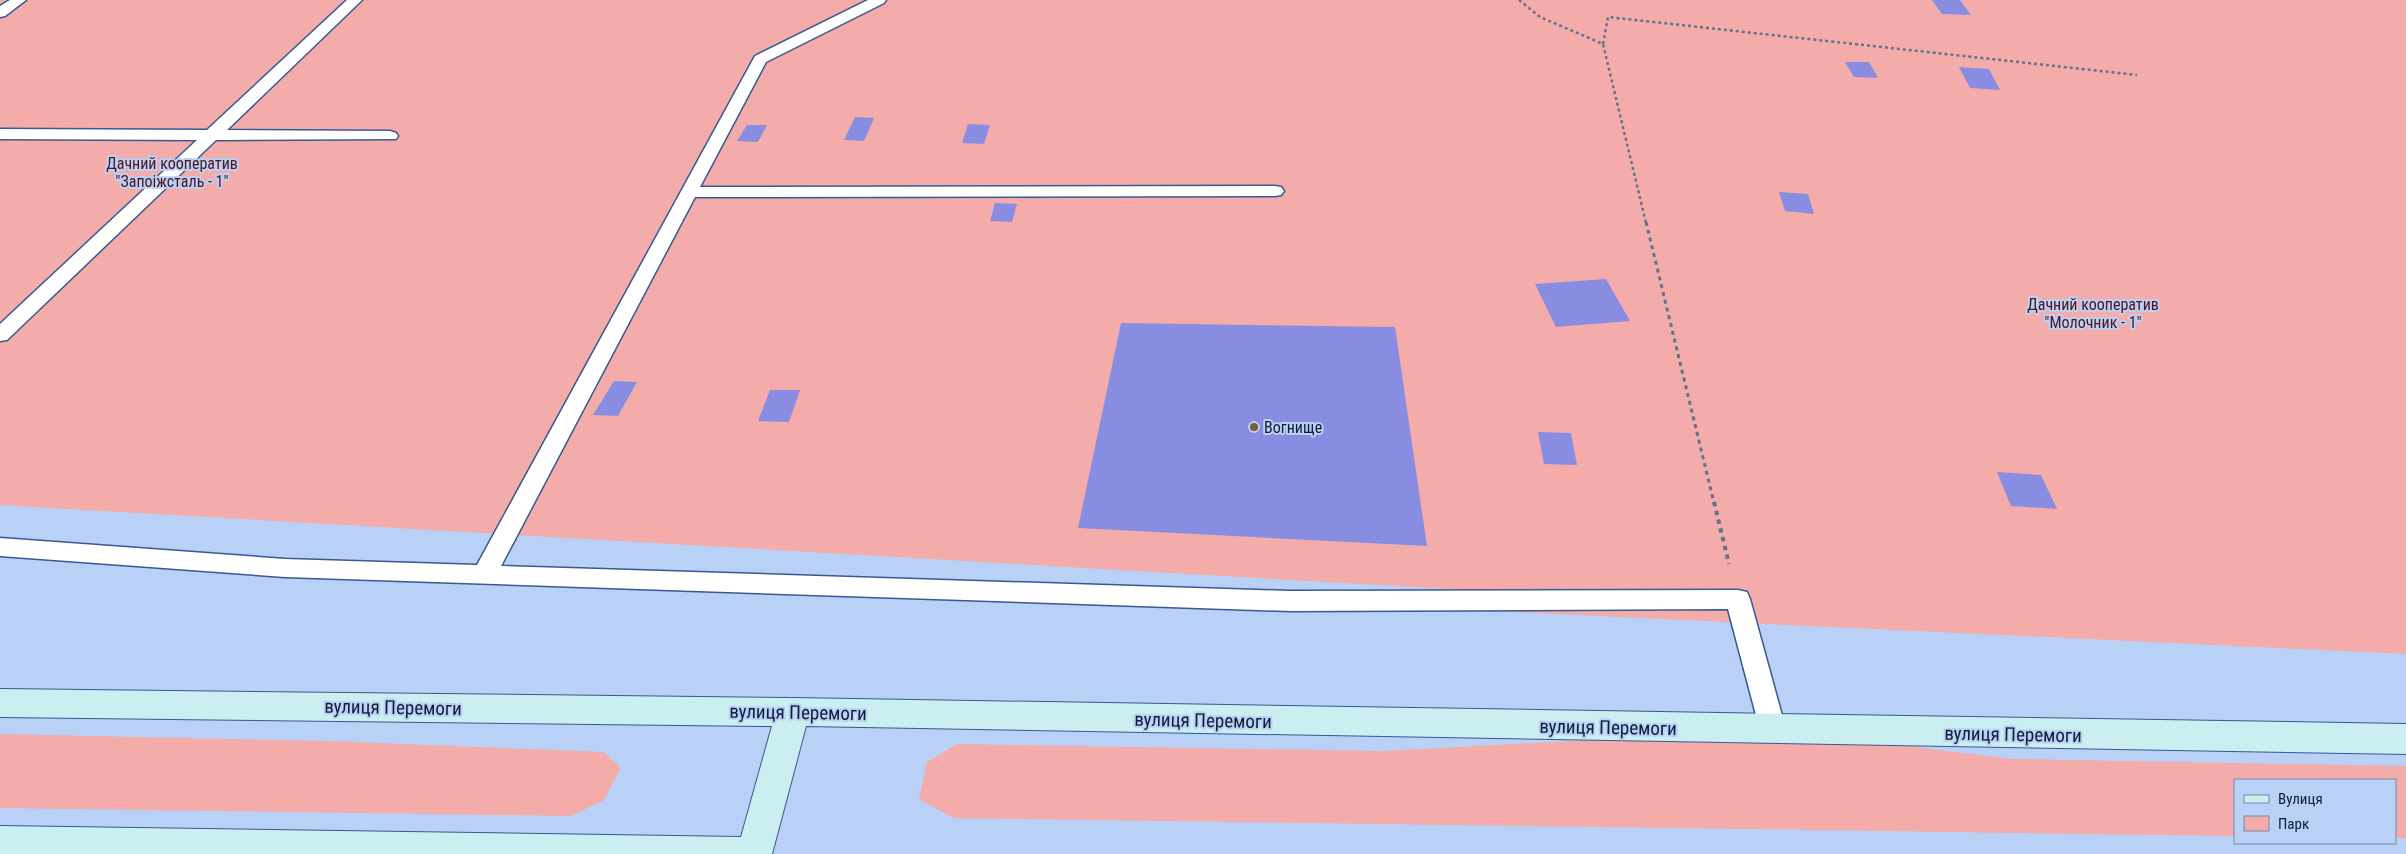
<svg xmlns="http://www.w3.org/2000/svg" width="2406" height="854" font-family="'Roboto Condensed',sans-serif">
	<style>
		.green { fill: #f4acaa }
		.building { fill: #898de1 }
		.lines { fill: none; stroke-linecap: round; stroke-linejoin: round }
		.service-casing { stroke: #385991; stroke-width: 3 }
		.secondary-casing { stroke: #385991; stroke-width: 2 }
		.path-far2 { stroke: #607291; stroke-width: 2.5; stroke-dasharray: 3 3; stroke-linecap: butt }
		.path-far1 { stroke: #607291; stroke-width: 3; stroke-dasharray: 4 4; stroke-linecap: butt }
		.path { stroke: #607291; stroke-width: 4; stroke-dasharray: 4.5 4.5; stroke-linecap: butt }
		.service { fill: #fff; fill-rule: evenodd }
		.secondary { fill: #cbeef1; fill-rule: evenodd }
		.poi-dot { fill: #795f31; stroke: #b9d0f7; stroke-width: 2 }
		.labels { text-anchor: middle; stroke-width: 4; stroke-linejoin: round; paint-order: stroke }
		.park-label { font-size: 16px; fill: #511318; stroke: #b9d0f7 }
		.poi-label { font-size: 16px; fill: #101e35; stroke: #b9d0f7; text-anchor: start }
		.near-street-label { font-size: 19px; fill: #101e35; stroke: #b9d0f7 }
	</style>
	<rect width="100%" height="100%" fill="#b9d0f7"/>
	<!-- green -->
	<path class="green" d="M0,0H2406V654L1452,609L1448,589L0,505Z
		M1773,730L2013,759L2406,766V838H2395V780H2235V836L953,818L919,799L927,762L957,744L1384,751Z
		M0,734L329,741L604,752L621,768L604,800L571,816L0,808Z"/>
	<!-- building -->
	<path class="building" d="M1932,0H1960L1971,15L1942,14Z
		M1845,62H1869L1878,78L1854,77Z
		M1959,67L1989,69L2000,90L1970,88Z
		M855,117L874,118L864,141L844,140Z
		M968,124L990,125L984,144L962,143Z
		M747,125H767L758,142L737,141Z
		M1779,192L1808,194L1814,214L1785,211Z
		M995,203L1017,204L1012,222L990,221Z
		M1606,279L1630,321L1556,327L1535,284Z
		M1121,323L1395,327L1427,546L1078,528Z
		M614,381L637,382L618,416L593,415Z
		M770,390H800L789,422L758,421Z
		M1538,432L1571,433L1577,465L1544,464Z
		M1997,472L2041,475L2057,509L2011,506Z"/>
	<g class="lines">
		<!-- service casing -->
		<g class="service-casing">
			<path id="service" d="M10,0H26L5,16L0,17V6Z
				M347,0H362L227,130L390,131L396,133L398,136L396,139L216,140L7,340L0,341V324L197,140L0,139V129L207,130Z
				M868,0H886L884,3L766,62L700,187L1275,186L1281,187L1284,191L1281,195L1275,196L695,197L501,566L1290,591L1738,590L1747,592L1750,599L1786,730L1782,738L1773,741L1764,738L1760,730L1728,609L1290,611L285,577L0,556V538L285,559L477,565L755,56Z"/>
		</g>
		<!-- secondary casing -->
		<g class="secondary-casing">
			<path id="secondary" d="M0,689L793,698L2406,724V754L806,726L772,854H0V826L741,837L772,726L0,717Z"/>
		</g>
		<!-- path-far2 -->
		<path class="path-far2" d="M1519,0L1540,17L1603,44L1646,223
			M1603,44L1608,17L2137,75"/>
		<!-- path-far1 -->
		<path class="path-far1" d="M1646,222L1714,503"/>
		<!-- path -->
		<path class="path" d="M1714,502L1729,564"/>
		<!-- service -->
		<use href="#service" class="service"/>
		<!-- secondary -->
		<use href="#secondary" class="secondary"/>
	</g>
	<!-- markers -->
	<circle class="poi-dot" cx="1254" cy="427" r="5"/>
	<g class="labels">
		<!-- park labels -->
		<g class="park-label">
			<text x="172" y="169">Дачний кооператив<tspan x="172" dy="18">"Запоіжсталь - 1"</tspan></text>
			<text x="2093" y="310">Дачний кооператив<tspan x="2093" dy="18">"Молочник - 1"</tspan></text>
		</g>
		<!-- poi labels -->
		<g class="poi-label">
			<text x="1264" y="433">Вогнище</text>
		</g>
		<!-- near-street labels -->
		<g class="near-street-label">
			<text transform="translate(393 707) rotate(1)" y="7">вулиця Перемоги</text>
			<text transform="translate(798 712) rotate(1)" y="7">вулиця Перемоги</text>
			<text transform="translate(1203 720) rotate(1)" y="7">вулиця Перемоги</text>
			<text transform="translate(1608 727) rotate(1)" y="7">вулиця Перемоги</text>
			<text transform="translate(2013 734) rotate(1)" y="7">вулиця Перемоги</text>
		</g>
	</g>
	<!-- legend -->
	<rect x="2234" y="779" width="162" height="65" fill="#b9d0f7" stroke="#7589a9"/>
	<rect x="2244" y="795" width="25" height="8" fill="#cbeef1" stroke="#7589a9"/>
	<text x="2278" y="804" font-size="15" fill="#101e35">Вулиця</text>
	<rect x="2244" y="816" width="25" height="15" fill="#f4acaa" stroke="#7589a9"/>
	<text x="2278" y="829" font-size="15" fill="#101e35">Парк</text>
</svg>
